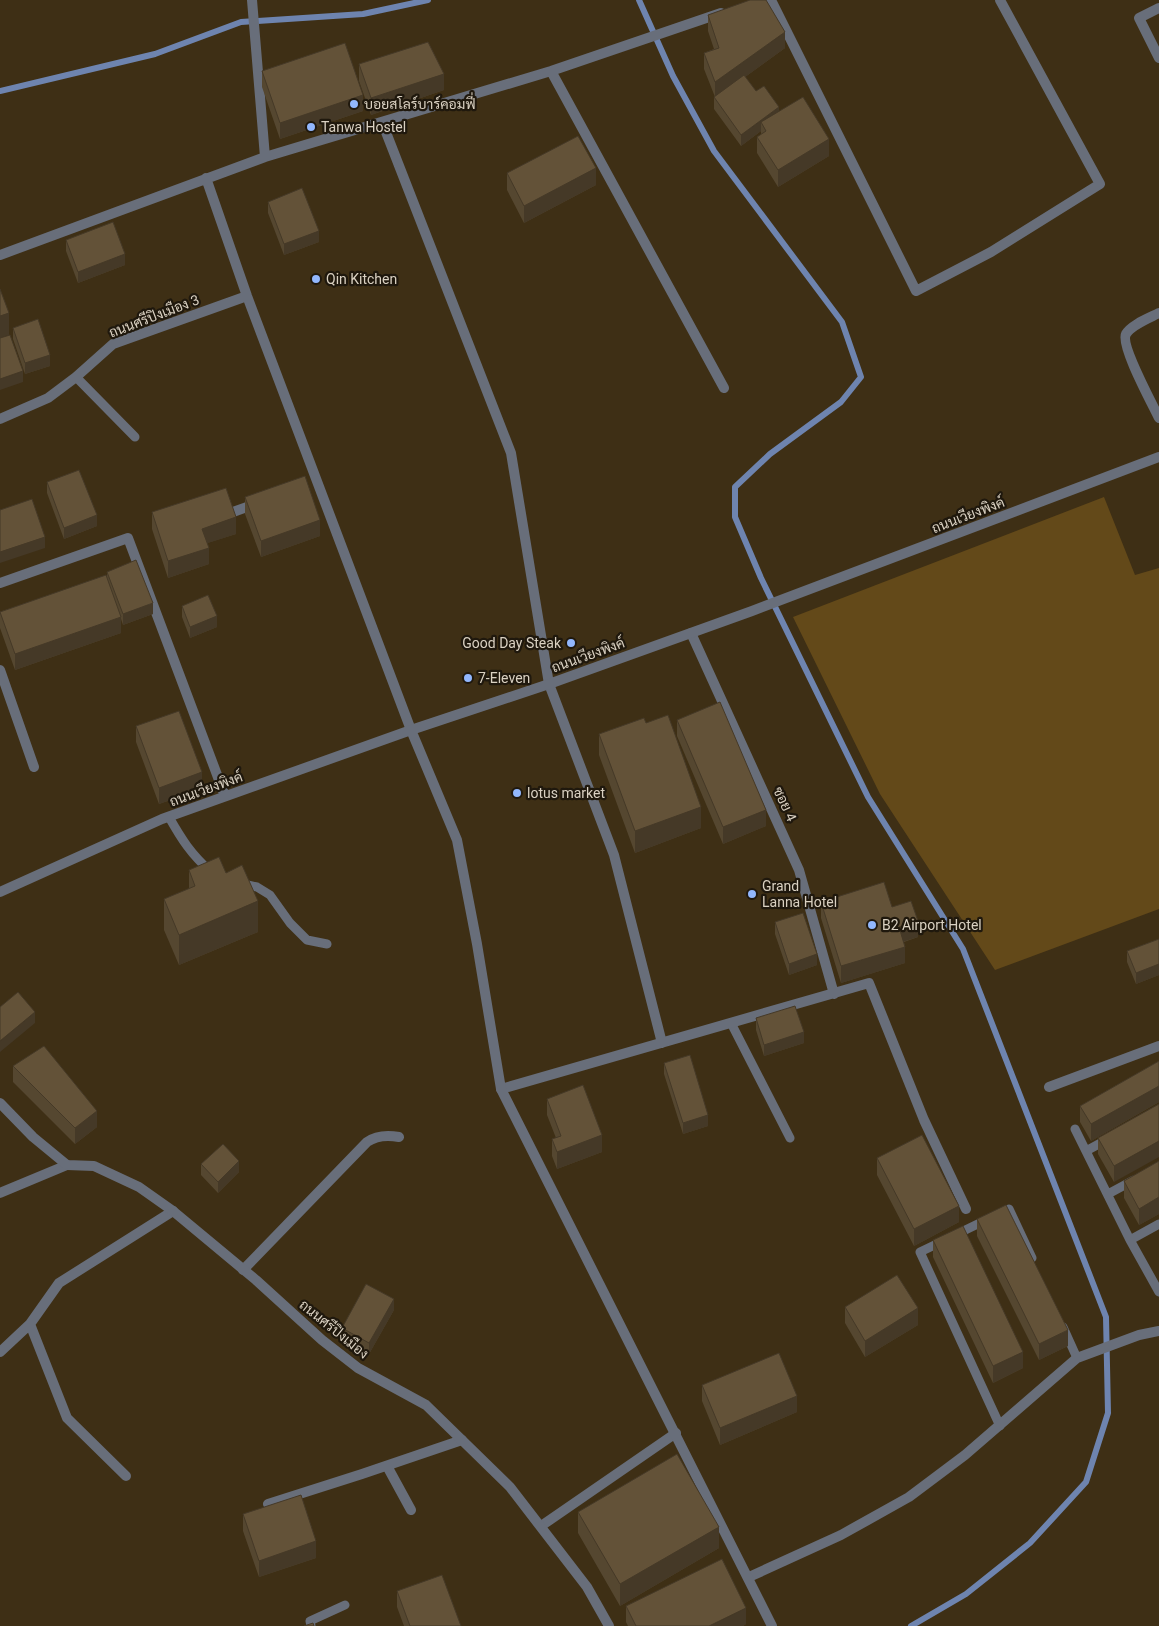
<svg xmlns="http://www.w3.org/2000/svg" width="1159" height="1626" font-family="Roboto,Sarabun,sans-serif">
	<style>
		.green { fill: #634919 }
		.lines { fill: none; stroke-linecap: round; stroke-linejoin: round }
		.stream { stroke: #6e84af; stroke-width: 6 }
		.service { stroke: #686e7a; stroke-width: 9 }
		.minor { stroke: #686e7a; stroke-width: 10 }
		.tertiary { stroke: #686e7a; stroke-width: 10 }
		.wall { fill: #554730 }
		.shaded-wall { fill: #453927 }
		.building { fill: #635238; stroke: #453927 }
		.poi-dot { fill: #92b7fd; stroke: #1f180d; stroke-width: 2 }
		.labels { text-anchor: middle; stroke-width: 4.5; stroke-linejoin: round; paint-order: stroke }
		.poi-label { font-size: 14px; fill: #dad1c2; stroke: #1f180d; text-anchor: start }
		.street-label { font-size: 14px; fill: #dad1c2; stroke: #1f180d }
	</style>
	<rect width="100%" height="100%" fill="#3e2f15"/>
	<!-- green -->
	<path class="green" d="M1104,497L1135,575L1159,568V909L995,970L880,794L793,617Z"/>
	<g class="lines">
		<!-- stream -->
		<path class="stream" d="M639,0L673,76L714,151L842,322L861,377L841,402L770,454L735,487V517L761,578L868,797L963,949L1106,1317L1108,1413L1086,1482L1030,1543L966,1594L911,1626
			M0,91L155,54L241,22L363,14L428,0"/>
		<!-- service -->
		<path class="service" d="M76,377L135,437
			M169,817C182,840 191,854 211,872
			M239,883L257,887L270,895L290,923L307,940L327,944
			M731,1023L790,1138
			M1075,1129L1130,1240L1159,1292
			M1086,1151L1108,1139
			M1108,1194L1134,1180
			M998,1215L1009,1209L1032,1258
			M955,1235L986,1220
			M1130,1240L1159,1224
			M943,1241L920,1252L1000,1426
			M1063,1327L1077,1358
			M311,1626L310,1621L345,1605"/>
		<!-- minor -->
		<path class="minor" d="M252,0L265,157
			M771,0L916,291L991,252L1100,184L1000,0
			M1159,8L1139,18L1159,58
			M551,71L724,388
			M382,122L511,453L549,684L614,855L662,1043
			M206,178L247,296L411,730
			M0,255L265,157L551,71L721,13
			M1159,313C1149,318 1131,325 1126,334C1120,345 1153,405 1159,418
			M0,419L48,398L76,377L113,344L247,296
			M233,512L258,503
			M0,583L128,538L225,796
			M691,633L799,870L834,994
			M0,670L34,767
			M1049,1087L1159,1046
			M501,1089L869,983L924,1120L966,1209
			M0,1193L67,1165
			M243,1270L367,1142C377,1135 388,1135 399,1137
			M30,1324L67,1418L126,1476
			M0,1352L30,1324L59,1283L173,1211
			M387,1466L411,1510
			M268,1504L362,1474L462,1440
			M541,1526L676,1433
			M749,1577L841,1535L909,1497L965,1455L1077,1358L1139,1335L1159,1331"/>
		<!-- tertiary -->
		<path class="tertiary" d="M411,730L457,840L477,944L501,1089L772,1626
			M0,892L162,819L411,730L549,684L752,611L1159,457
			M0,1103L33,1137L67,1165L94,1166L139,1187L173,1211L256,1280L322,1340L358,1368L426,1405L510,1487L587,1587L609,1626"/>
	</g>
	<!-- wall -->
	<path class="wall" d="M708,15L785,48L745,77L756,91L829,156L778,187L757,153V137L761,135V131L741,146L714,109V97H715L704,69V53L714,49L708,31Z
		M359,64L444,90L371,115L359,81Z
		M262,71L363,111L280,139L262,87Z
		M507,173L596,185L524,223L507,190Z
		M268,202L319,242L284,255L268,213Z
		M66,240L125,265L78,283L66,251Z
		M13,328L50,366L25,374L13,339Z
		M47,482L97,526L64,539L47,493Z
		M245,497L320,536L261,557L245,514Z
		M152,512L236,534L207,543L209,564L168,578L152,529Z
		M107,572L153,614L123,625L121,619V633L15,670L0,628V612L107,576Z
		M182,606L217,627L190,638L182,617Z
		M677,720L766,826L723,844L677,736Z
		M136,726L202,789L159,804L136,742Z
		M599,734L701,828L635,853L599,755Z
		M189,870L226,873L258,932L179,965L164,930V899L189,889Z
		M821,902L918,937L904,942L905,963L841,983L821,918Z
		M775,922L817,965L789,975L775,934Z
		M1159,939V975L1136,984L1127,962V951Z
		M756,1018L804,1043L764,1056L756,1030Z
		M1159,1061V1102L1091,1141L1080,1122V1106Z
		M664,1063L708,1126L683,1134L664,1074Z
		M13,1066L97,1127L75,1144L13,1082Z
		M547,1099L602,1152L557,1169L552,1156V1139L556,1138L547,1115Z
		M1159,1104L1114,1182L1098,1154V1138Z
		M877,1158L959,1222L914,1246L877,1175Z
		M1159,1161V1214L1139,1225L1124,1198V1181Z
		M201,1164L239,1172L218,1193L201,1175Z
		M977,1219L1068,1346L1039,1360L977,1236Z
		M933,1240L1023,1368L993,1383L933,1257Z
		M845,1307L918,1325L865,1357L845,1323Z
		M394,1310L369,1354L342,1339V1328Z
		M702,1385L797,1412L720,1445L702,1401Z
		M578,1512L719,1548L620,1606L578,1533Z
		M243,1514L316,1558L259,1577L243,1531Z
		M397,1591L461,1626H404L397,1607Z
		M626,1606L746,1624L743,1626H628L626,1622Z"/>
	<!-- shaded-wall -->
	<path class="shaded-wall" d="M785,32V48L715,99V82Z
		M444,74V90L371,115V98Z
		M363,95V111L280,139V123Z
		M779,107V118L761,122V131L741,146V135Z
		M829,139V156L778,187V170Z
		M596,168V185L524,223V206Z
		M319,231V242L284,255V244Z
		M125,254V265L78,283V272Z
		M9,313V335L0,338V316Z
		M50,355V366L25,374V363Z
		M23,371V382L0,390V379Z
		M97,515V526L64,539V528Z
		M236,517V534L202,545V529Z
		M320,520V536L261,557V541Z
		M45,537V548L0,563V552Z
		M209,548V564L168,578V561Z
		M153,603V614L123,625V614Z
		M217,616V627L190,638V627Z
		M121,617V633L15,670V654Z
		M202,772V789L159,804V788Z
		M701,807V828L635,853V831Z
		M766,810V826L723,844V827Z
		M258,901V932L179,965V935Z
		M918,921V937L899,943V927Z
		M905,947V963L841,983V966Z
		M817,954V965L789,975V964Z
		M1159,964V975L1136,984V973Z
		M35,1012V1023L0,1052V1041Z
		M804,1032V1043L764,1056V1045Z
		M1159,1086V1102L1091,1141V1124Z
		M97,1111V1127L75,1144V1128Z
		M708,1115V1126L683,1134V1123Z
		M602,1135V1152L557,1169V1152Z
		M1159,1141V1157L1114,1182V1166Z
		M239,1161V1172L218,1193V1182Z
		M1159,1197V1214L1139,1225V1209Z
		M959,1206V1222L914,1246V1229Z
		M394,1299V1310L369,1354V1343Z
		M918,1308V1325L865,1357V1341Z
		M1068,1330V1346L1039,1360V1344Z
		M1023,1352V1368L993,1383V1366Z
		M797,1396V1412L720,1445V1428Z
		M719,1527V1548L620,1606V1584Z
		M316,1541V1558L259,1577V1561Z
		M746,1608V1624L743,1626H709Z"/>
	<!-- building -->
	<path class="building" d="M750,0H766L785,32L715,82L704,53L719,48L708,15Z
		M428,42L444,74L371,98L359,64Z
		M345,43L363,95L280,123L262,71Z
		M744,75L756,91L764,86L779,107L741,135L714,97Z
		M803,97L829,139L778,170L757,137L766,131L761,122Z
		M578,136L596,168L524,206L507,173Z
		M302,188L319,231L284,244L268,202Z
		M113,222L125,254L78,272L66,240Z
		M0,289L9,313L0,316Z
		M38,319L50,355L25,363L13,328Z
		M10,335L23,371L0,379V338Z
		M79,470L97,515L64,528L47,482Z
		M305,476L320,520L261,541L245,497Z
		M226,488L236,517L202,529L209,548L168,561L152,512Z
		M32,499L45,537L0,552V510Z
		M136,560L153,603L123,614L107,572Z
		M106,575L121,617L15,654L0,612Z
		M208,595L217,616L190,627L182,606Z
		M720,702L766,810L723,827L677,720Z
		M179,711L202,772L159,788L136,726Z
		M668,715L701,807L635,831L599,734L644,718L646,723Z
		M219,857L226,873L242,865L258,901L179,935L164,899L195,886L189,870Z
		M884,882L892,907L911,901L918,921L899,927L905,947L841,966L821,902Z
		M803,913L817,954L789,964L775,922Z
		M1159,939V964L1136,973L1127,951Z
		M18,992L35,1012L0,1041V1007Z
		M795,1006L804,1032L764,1045L756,1018Z
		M44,1046L97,1111L75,1128L13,1066Z
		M690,1055L708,1115L683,1123L664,1063Z
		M1159,1061V1086L1091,1124L1080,1106Z
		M583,1085L602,1135L557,1152L552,1139L561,1136L547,1099Z
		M1159,1104V1141L1114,1166L1098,1138Z
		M922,1135L959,1206L914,1229L877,1158Z
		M223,1144L239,1161L218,1182L201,1164Z
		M1159,1161V1197L1139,1209L1124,1181Z
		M1006,1205L1068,1330L1039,1344L977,1219Z
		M963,1226L1023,1352L993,1366L933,1240Z
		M897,1275L918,1308L865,1341L845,1307Z
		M366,1284L394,1299L369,1343L342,1328Z
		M779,1353L797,1396L720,1428L702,1385Z
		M677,1454L719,1527L620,1584L578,1512Z
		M301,1495L316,1541L259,1561L243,1514Z
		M722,1559L746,1608L709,1626H636L626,1606Z
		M442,1575L461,1626H410L397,1591Z
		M313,1623L314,1626H304Z"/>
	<!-- markers -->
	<g class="poi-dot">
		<circle cx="354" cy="104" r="5"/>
		<circle cx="311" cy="127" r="5"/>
		<circle cx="316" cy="279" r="5"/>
		<circle cx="571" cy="643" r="5"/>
		<circle cx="468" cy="678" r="5"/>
		<circle cx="517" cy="793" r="5"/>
		<circle cx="752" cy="894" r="5"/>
		<circle cx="872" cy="925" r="5"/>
	</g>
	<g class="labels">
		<!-- poi labels -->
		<g class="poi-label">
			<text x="364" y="109">บอยสโลร์บาร์คอมฟี่</text>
			<text x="321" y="132">Tanwa Hostel</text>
			<text x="326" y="284">Qin Kitchen</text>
			<text x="561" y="648" text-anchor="end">Good Day Steak</text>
			<text x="478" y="683">7-Eleven</text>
			<text x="527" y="798">lotus market</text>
			<text x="762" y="891">Grand<tspan x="762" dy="16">Lanna Hotel</tspan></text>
			<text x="882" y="930">B2 Airport Hotel</text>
		</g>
		<!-- street labels -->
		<g class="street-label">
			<text transform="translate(154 316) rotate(-21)" y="5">ถนนศรีปิงเมือง 3</text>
			<text transform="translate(968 515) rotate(-21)" y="5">ถนนเวียงพิงค์</text>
			<text transform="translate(588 655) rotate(-20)" y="5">ถนนเวียงพิงค์</text>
			<text transform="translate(206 789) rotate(-20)" y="5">ถนนเวียงพิงค์</text>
			<text transform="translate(785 804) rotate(65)" y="5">ซอย 4</text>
			<text transform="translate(334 1329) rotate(39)" y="5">ถนนศรีปิงเมือง</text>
		</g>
	</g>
</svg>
